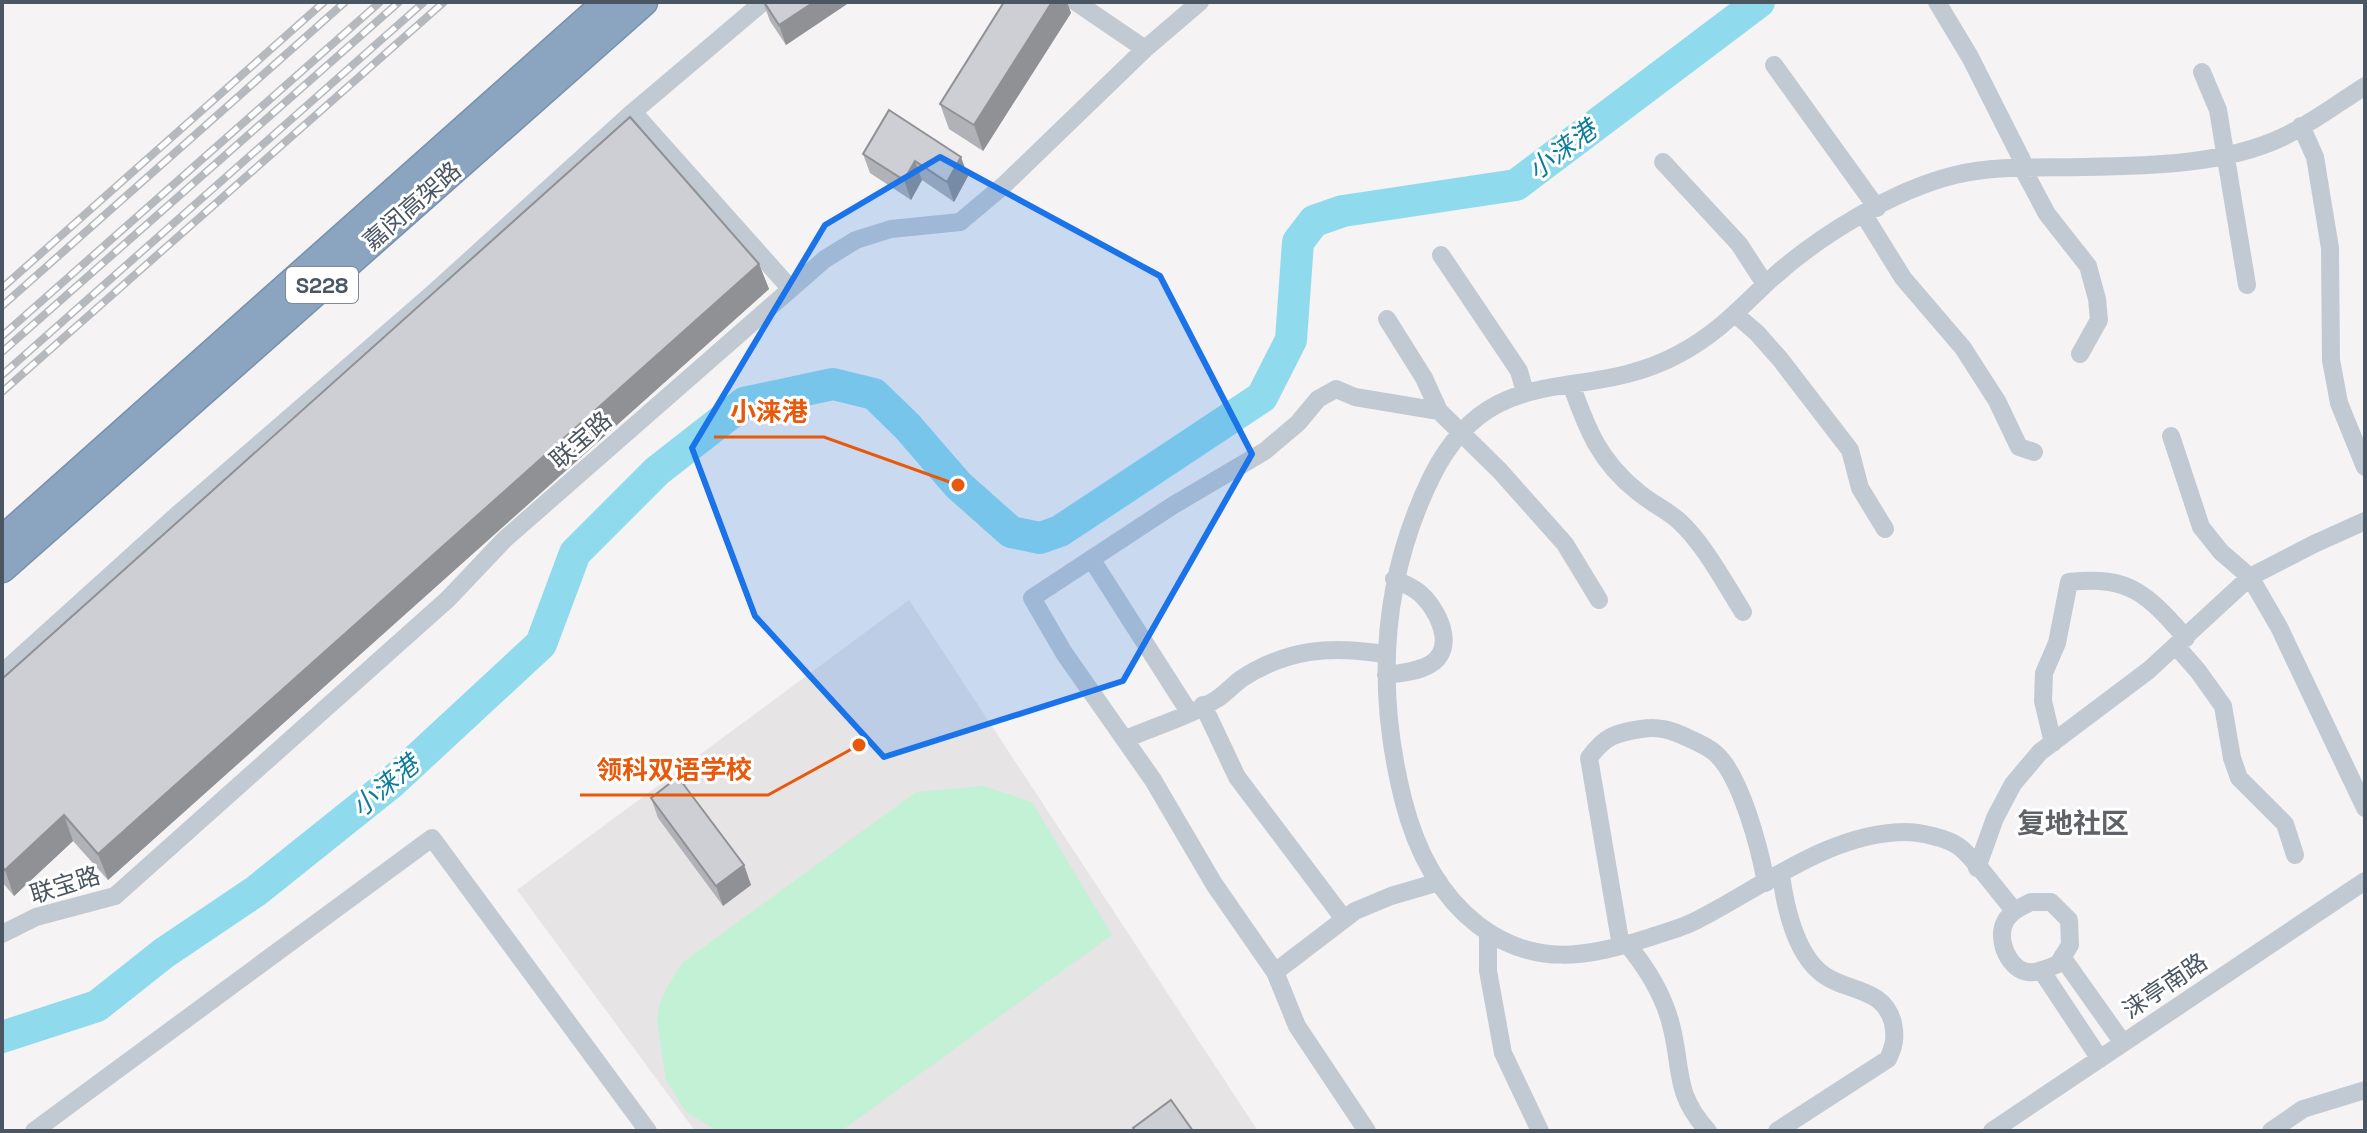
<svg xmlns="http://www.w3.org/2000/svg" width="2367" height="1133" font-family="'Space Grotesk','Noto Sans SC',sans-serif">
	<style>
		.education { fill: #e6e4e5 }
		.green { fill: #c3f1d5 }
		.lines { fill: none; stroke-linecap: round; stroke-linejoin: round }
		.river { stroke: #90daee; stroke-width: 32 }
		.highway-casing { stroke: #7690ad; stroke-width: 31 }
		.minor { stroke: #c1cad2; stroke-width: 18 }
		.highway { stroke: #8ba5c1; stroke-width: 28 }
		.rail-casing { stroke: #b5b8bd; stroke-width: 8 }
		.rail { stroke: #fff; stroke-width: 5; stroke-dasharray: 15; stroke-linecap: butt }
		.wall { fill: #b0b2b7 }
		.shaded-wall { fill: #909195 }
		.building { fill: #cdcfd5; stroke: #909195; stroke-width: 2 }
		.marked { fill: #1a73e8; fill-opacity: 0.2; stroke: #1a73e8; stroke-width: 6; stroke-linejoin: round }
		.labels { text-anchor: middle; stroke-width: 6; stroke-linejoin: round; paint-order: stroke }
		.shield { fill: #fff; stroke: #808990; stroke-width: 2 }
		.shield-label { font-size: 22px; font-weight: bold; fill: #4a5661 }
		.street-label { font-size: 24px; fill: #4a5661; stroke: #fff }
		.water-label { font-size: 26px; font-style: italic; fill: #0c7c9b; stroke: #fff }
		.quarter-label { font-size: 28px; font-weight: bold; fill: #5f6368; stroke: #fff }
		.leader { fill: none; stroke: #e8590c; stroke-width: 3 }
		.callout-dot { fill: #e8590c; stroke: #fff; stroke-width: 3 }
		.callout-label { font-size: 26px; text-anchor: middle; font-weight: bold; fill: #e8590c; stroke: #fff; stroke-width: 6; stroke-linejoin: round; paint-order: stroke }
	</style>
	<rect width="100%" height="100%" fill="#f5f3f3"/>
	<!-- education -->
	<path class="education" d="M909,600L1258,1131H695L517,890Z"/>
	<!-- green -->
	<path class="green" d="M984,786L1032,802L1112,935L841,1131H718L686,1112L666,1080L657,1021L659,1006L666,989L682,963L916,792Z"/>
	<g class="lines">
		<!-- river -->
		<path class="river" d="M2,1037L97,1006L164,953L256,891L391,783L541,644L575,553L657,471L744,403L833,384L874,394L907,426L958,485L1011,532L1040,538L1060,531L1262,397L1291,340L1298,242L1314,221L1343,211L1516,185L1759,2"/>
		<!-- highway casing -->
		<g class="highway-casing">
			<path id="highway" d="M2,541L608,2
				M2,568L643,2"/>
		</g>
		<!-- minor -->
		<path class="minor" d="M1076,2L1145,49
			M1937,2L1970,57L2022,160L2023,169L2047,214L2088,266L2097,299L2099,320L2080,354
			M1774,65L1877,208
			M2202,72L2218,110L2247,285
			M633,112L790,288
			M2301,126L2315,157L2330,248L2331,360L2339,403L2365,467
			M1663,162L1739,244L1765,284
			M1864,215L1903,278L1963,348L1997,401L2019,447L2034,452
			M1441,255L1519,371L1525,392
			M1735,314L1757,333L1780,359L1850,450L1860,488L1885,529
			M1387,319L1424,378L1439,411L1500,471L1565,544L1599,600
			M1571,384C1587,429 1599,461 1638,492C1651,503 1667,510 1679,521C1705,545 1724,582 1743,612
			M2171,436L2201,527L2221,552L2250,577L2279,627L2365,808
			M1092,560L1189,712
			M2176,646L2198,671L2223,706L2232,758L2239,778L2285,824L2295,855
			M2,673L176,516L431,295L633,112L763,2
			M1386,675C1400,673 1416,672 1429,665C1459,649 1437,606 1417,591C1410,586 1401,582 1394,579
			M1203,705L1237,777L1344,919
			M1126,739C1156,726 1190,716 1217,699C1226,693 1233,685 1241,679C1289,648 1330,646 1384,654
			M2053,743L2043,701L2044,673L2057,643L2069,582C2130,575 2148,595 2186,638
			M1977,868L1995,818L2013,784L2040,752L2149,670L2250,577L2314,544L2365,521
			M2031,902H2051L2069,920L2070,945L2058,964C2051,967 2042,971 2034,972C2012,975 1998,945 2003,927C2007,913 2019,908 2031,902Z
			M2014,910C2000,895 1973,856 1958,846C1947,838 1919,832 1906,832C1832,832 1765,885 1701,918C1686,927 1668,931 1651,937C1589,957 1534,968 1478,925C1438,894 1415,847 1403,799C1375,687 1381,580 1432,476C1493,355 1583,406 1679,354C1718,333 1739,309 1770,280C1817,237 1893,190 1955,175C1996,165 2041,168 2083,167C2147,166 2224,165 2283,137C2312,123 2338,103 2365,86
			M1488,932V971L1503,1053L1540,1131
			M2,934L36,917L115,896L448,599L505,539L825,259L856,240L891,229L960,222L1004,185L1145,49L1200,2
			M1627,944C1646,967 1662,992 1670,1021C1683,1066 1672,1092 1708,1131
			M1621,946L1589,758C1605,736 1615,733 1641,729C1658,726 1672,730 1688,738C1697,742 1707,746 1715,753C1741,775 1760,850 1766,883
			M2062,957L2123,1043
			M2041,970L2100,1059
			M1275,972L1355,911L1391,896L1439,882
			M34,1131L432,838L648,1131
			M1367,1131L1297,1026L1275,972L1214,884L1153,780L1064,653L1032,598L1172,506L1265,451L1298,423L1318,399L1336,389L1355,397L1439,411
			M1777,1131L1888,1059C1894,1046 1896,1038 1893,1023C1883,985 1844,993 1820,972C1795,951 1785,905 1781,875
			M1992,1131L2365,881
			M2271,1131L2303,1109L2365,1090"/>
		<!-- highway -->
		<use href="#highway" class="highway"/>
		<!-- rail casing -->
		<g class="rail-casing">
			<path id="rail" d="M2,288L324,2
				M2,306L345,2
				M2,336L380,2
				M2,352L399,2
				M2,375L424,2
				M2,392L444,2"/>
		</g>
		<!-- rail -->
		<use href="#rail" class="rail"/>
	</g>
	<!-- wall -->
	<path class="wall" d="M763,2H850L786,45L770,21Z
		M1004,2H1067L1071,13L983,151L949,129L940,104Z
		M889,110L968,176L954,202L922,180L911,200L870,173L863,154Z
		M759,264L769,289L108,880L73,841L14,896L2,882V679Z
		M651,798L744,865L751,885L723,906L658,818Z"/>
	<!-- shaded-wall -->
	<path class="shaded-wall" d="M814,2H850L786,45L779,25Z
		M1052,2H1067L1071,13L983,151L974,125Z
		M961,157L968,176L954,202L947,182Z
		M915,161L922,180L911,200L904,180Z
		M759,264L769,289L108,880L98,854Z
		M64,815L73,841L14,896L5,870Z
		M744,865L751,885L723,906L716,886Z"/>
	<!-- building -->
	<path class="building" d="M764,2H814L779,25Z
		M1004,2H1052L974,125L940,104Z
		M889,110L961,157L947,182L915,161L904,180L863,154Z
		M630,117L759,264L98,854L64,815L5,870L2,867V679Z
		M678,777L744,865L716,886L651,798Z
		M1171,1100L1193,1131H1135L1133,1128Z"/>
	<!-- marked area -->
	<path class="marked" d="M940,157L1160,276L1252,454L1123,681L884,757L755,616L692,448L825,225Z"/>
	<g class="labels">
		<!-- shield labels -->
		<rect class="shield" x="286" y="267" width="72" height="36" rx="6"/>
		<g class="shield-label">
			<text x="322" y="293">S228</text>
		</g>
		<!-- street labels -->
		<g class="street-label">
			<text transform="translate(412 206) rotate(-41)" y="8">嘉闵高架路</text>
			<text transform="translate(581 440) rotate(-41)" y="8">联宝路</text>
			<text transform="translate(65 885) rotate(-17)" y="8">联宝路</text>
			<text transform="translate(2165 986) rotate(-34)" y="8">涞亭南路</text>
		</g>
		<!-- water labels -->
		<g class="water-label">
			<text transform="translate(1562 150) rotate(-37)" y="9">小涞港</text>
			<text transform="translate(385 786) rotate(-40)" y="9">小涞港</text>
		</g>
		<!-- quarter labels -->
		<g class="quarter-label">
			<text x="2073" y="833">复地社区</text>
		</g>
	</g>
	<!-- callouts -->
	<path class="leader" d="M958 485L824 437H714M859 745L768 795H580"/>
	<g class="callout-dot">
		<circle cx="958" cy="485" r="8"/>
		<circle cx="859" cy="745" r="8"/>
	</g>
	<g class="callout-label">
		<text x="769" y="421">小涞港</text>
		<text x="674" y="779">领科双语学校</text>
	</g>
	<!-- border -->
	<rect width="2367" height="1133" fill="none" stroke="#4a5661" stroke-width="8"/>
</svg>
